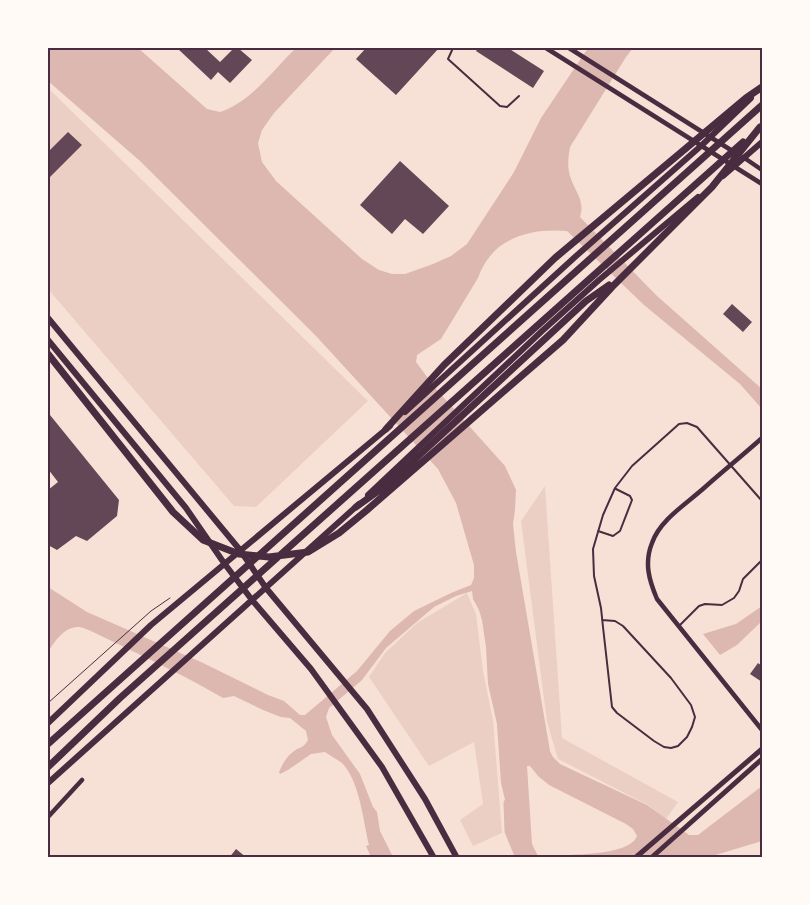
<svg xmlns="http://www.w3.org/2000/svg" width="810" height="905" font-family="Figtree,sans-serif">
	<style>
		.green { fill: #ebcfc5 }
		.water { fill: #dcb8b0; fill-rule: evenodd }
		.lines { fill: none; stroke-linecap: round; stroke-linejoin: round }
		.canal { stroke: #dcb8b0; stroke-width: 9 }
		.building { fill: #644757 }
		.path { stroke: #4a2c40; stroke-width: 1 }
		.service { stroke: #4a2c40; stroke-width: 2 }
		.minor { stroke: #4a2c40; stroke-width: 4.5 }
		.tertiary { stroke: #4a2c40; stroke-width: 5 }
		.primary { stroke: #4a2c40; stroke-width: 6 }
		.trunk { stroke: #4a2c40; stroke-width: 7 }
		.neatline { fill: none; stroke: #4a2c40; stroke-width: 2 }
	</style>
	<rect width="100%" height="100%" fill="#f7e1d7"/>
	<!-- green -->
	<path class="green" d="M48,88L368,401L256,507L234,506L48,289Z
		M545,486L562,738L678,802L666,819L648,805L558,759L547,722L521,521Z
		M467,593L476,614L483,671L493,720L502,833L473,846L460,820L483,804L474,742L429,766L369,677L385,653L417,623Z"/>
	<!-- water -->
	<path class="water" d="M48,48H138L207,109L220,112C251,102 273,70 296,48H335L274,113L262,130L258,143L262,162L276,181L362,259L379,270L392,274H405L433,264L451,256L467,244L514,172L541,118L588,48H633L626,57L570,147C568,159 567,168 571,179C576,193 585,201 580,217L656,295L762,389V409L740,384L644,305L567,231C529,228 492,238 478,278L441,339L417,355L416,362L436,389L505,466L516,490L515,510L513,524L516,552L550,751L553,757L560,764L647,805L689,835H698L762,786V841L709,857H518L520,850L511,825L501,783L497,724L488,684L486,647L482,620L479,610L473,599L472,591L456,596L434,607L386,648L362,680L329,708L326,717L332,735L360,774L373,807L377,812L380,831L393,857H371L366,846L369,845C363,820 360,782 342,763C337,759 330,756 325,752L311,754L288,770L280,774L279,772C282,765 286,757 293,752C300,746 302,750 308,740L306,731L290,718L281,717L263,710L234,696L223,698C189,678 153,661 118,644C109,640 87,628 79,627C65,626 54,642 48,652V625L50,618L48,615V587L87,612L201,662L268,695L284,701L300,715H305L357,671L390,631L414,611L451,593L471,585L474,578V565L456,503L438,469L316,336L140,161L48,81ZM527,766H530L538,776L549,785L626,824L633,829L637,836C629,858 560,854 538,856L532,844Z
		M762,606V621L737,645L720,655L703,634L736,624Z"/>
	<g class="lines">
		<!-- canal -->
		<path class="canal" d="M508,803L509,831L520,858"/>
	</g>
	<!-- building -->
	<path class="building" d="M177,48H205L220,62L234,48H238L252,60L230,83L218,72L211,80Z
		M366,48H439L396,95L356,59Z
		M478,48H508L544,71L533,88L476,51Z
		M68,132L82,145L48,179V152Z
		M400,161L449,206L423,234L405,219L392,234L360,205Z
		M732,304L752,322L743,332L723,314Z
		M50,415L119,500L117,516L87,541L76,536L57,550L48,545V490L58,482L48,469V417Z
		M758,663L762,666V682L750,674Z
		M236,849L247,858H229Z"/>
	<g class="lines">
		<!-- path -->
		<path class="path" d="M48,703L151,611L170,598"/>
		<!-- service -->
		<path class="service" d="M453,48L448,59L500,106L507,107L519,96
			M598,531L613,536L620,531L632,500L630,496L616,489
			M602,620L615,621L623,626L671,678L691,705L695,717L692,727L687,737L678,746L671,748L664,747L654,741L617,713L612,707L603,627L601,608L594,576L593,549L603,515L615,488L632,466L679,424L687,423L697,427L762,501
			M679,626L699,606L705,604L722,605L734,598L739,591L743,579L762,560"/>
		<!-- minor -->
		<path class="minor" d="M546,48L762,184
			M569,48L734,152
			M743,157L762,170
			M762,438C743,455 723,471 704,488C686,504 660,520 652,543C644,563 649,580 657,599L762,730
			M48,817L82,780"/>
		<!-- tertiary -->
		<path class="tertiary" d="M635,858L762,749
			M651,858L762,759"/>
		<!-- primary -->
		<path class="primary" d="M723,176L762,142
			M48,318L240,550L266,588L367,709L425,799L457,858
			M48,340L186,508L224,563L252,600L311,669L382,767L434,858
			M405,412L575,257L702,145L751,98
			M368,495L542,331L599,280L698,197
			M48,723L151,625L390,426
			M48,783L359,504"/>
		<!-- trunk -->
		<path class="trunk" d="M48,354L173,512L203,540L239,554L269,557L308,552L339,533L367,510L563,340L612,287L712,187L760,127
			M386,429L444,365L555,258L746,98L762,87
			M356,507L388,484L586,301L609,285
			M48,744L762,105
			M48,767L120,698L743,142"/>
	</g>
	<!-- border -->
	<rect width="810" height="905" fill="none" stroke="#fffaf5" stroke-width="98"/>
	<rect x="49" y="49" width="712" height="807" class="neatline"/>
</svg>
